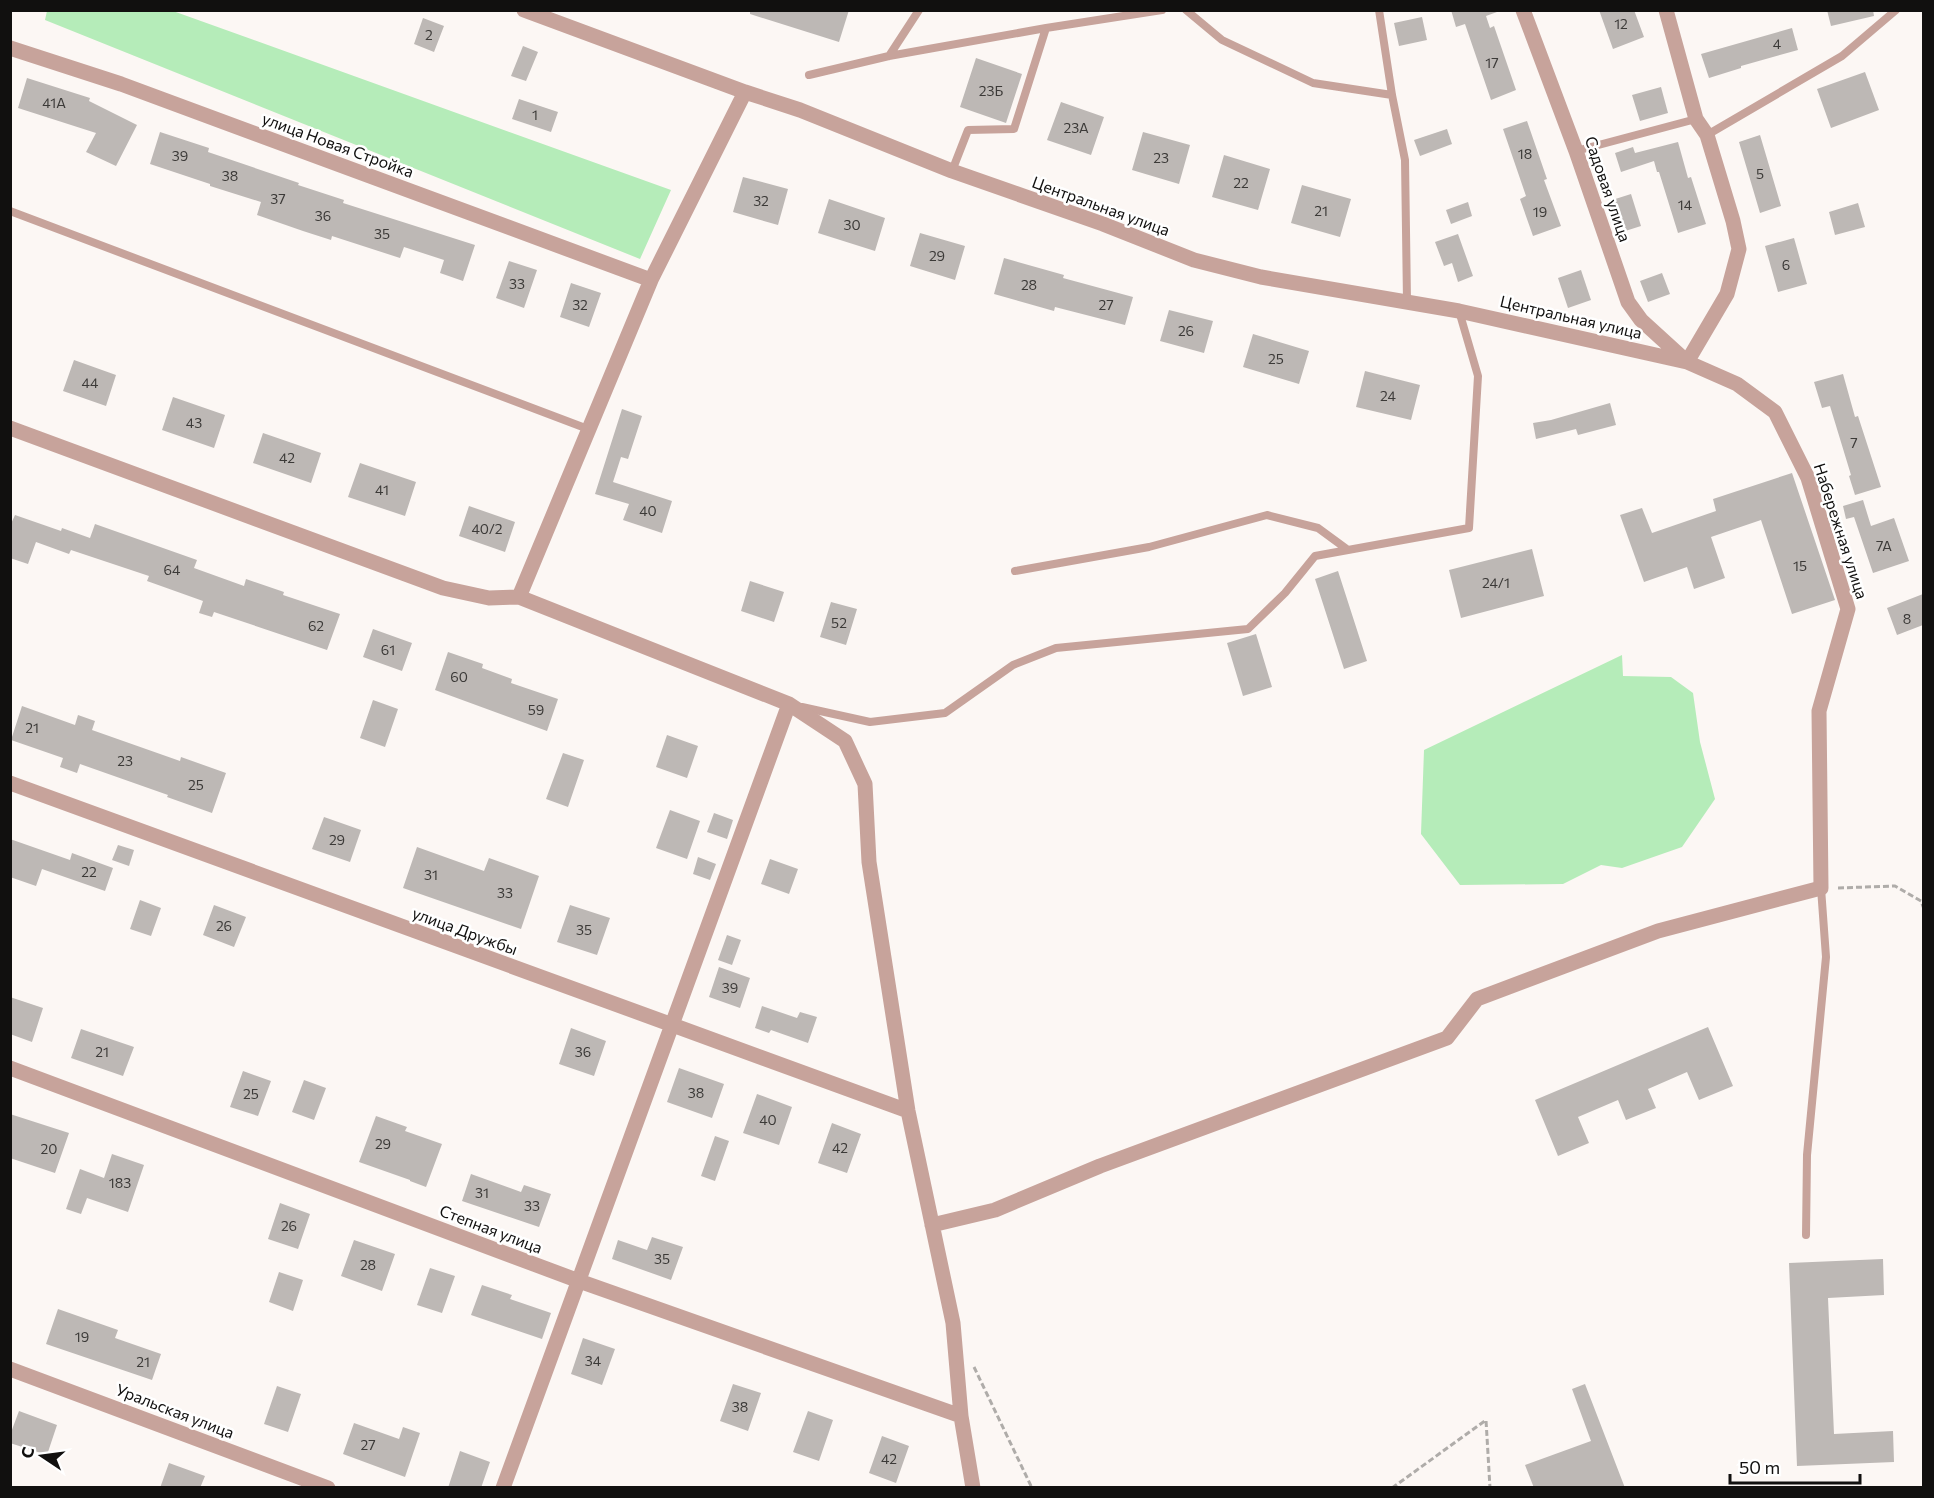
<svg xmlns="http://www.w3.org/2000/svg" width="1934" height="1498" font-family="Commissioner,sans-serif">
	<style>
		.green { fill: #b5ecb9 }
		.building { fill: #bdb8b5 }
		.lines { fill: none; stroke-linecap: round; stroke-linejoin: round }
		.path { stroke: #afaca9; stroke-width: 3; stroke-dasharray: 6 3; stroke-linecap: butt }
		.lane { stroke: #c7a39b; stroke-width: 8 }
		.street { stroke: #c7a39b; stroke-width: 15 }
		.labels { text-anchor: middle; stroke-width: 5; stroke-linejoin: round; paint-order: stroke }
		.number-label { font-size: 14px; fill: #3c3a38 }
		.street-label { font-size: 16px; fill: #11100f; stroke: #fff }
	</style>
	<rect width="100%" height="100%" fill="#fcf7f4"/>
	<!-- green -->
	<path class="green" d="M47,11H173L671,190L640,259L45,20Z
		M1622,655L1623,676L1671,677L1693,693L1700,742L1715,799L1682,847L1622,868L1601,865L1563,884L1460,885L1421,834L1424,750Z"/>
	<!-- building -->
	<path class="building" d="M750,10H849L839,42L750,14Z
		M1451,10H1496L1497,12L1486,16L1490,28L1494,26L1516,90L1491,100L1465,24L1456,27Z
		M1599,10H1634L1644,37L1613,49Z
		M1827,10H1873L1874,16L1831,26Z
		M1422,17L1427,40L1399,46L1394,23Z
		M423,18L444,26L434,52L414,44Z
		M1792,28L1798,50L1741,66V68L1709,78L1701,54Z
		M523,46L538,52L526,81L511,76Z
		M976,58L1022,74L1006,123L960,107Z
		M1865,72L1879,110L1831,128L1817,89Z
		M27,78L90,98L89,101L137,125L116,166L86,152L96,133L18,108Z
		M1661,87L1668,113L1640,121L1632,95Z
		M519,99L558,112L551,132L512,119Z
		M1061,102L1104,117L1091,155L1047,140Z
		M1527,121L1547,179L1544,180L1561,226L1533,236L1520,199L1526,196L1503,129Z
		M1447,129L1452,144L1420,156L1414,140Z
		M160,132L209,148L208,152L299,183L298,185L344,200L343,203L475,245L463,281L440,273L444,260L404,247L400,258L332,236L331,240L303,231L257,215L261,202L210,186V184L150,164Z
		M1143,132L1190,145L1179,184L1132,170Z
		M1760,135L1781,206L1760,213L1739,142Z
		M1678,142L1688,178L1691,177L1706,224L1678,233L1659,172H1657L1654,161L1621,172L1615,153L1633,147L1635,153Z
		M1224,155L1270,169L1258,210L1212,197Z
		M743,177L788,189L778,225L733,212Z
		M1302,185L1351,199L1340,237L1291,223Z
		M1631,194L1641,226L1619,233L1609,201Z
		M829,199L885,218L875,251L818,233Z
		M1468,202L1472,216L1451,224L1446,210Z
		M1858,203L1865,227L1835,235L1829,212Z
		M920,233L965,246L955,280L910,266Z
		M1458,234L1473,276L1458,282L1452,263L1444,266L1435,242Z
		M1794,238L1807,284L1778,292L1765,246Z
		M1004,258L1064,275L1063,278L1133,297L1125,325L1055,307L1054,311L994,294Z
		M509,261L537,270L524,308L496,298Z
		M1581,270L1591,300L1568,308L1558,278Z
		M1662,273L1670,294L1648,302L1640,281Z
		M571,283L601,293L589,327L560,317Z
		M1169,310L1213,321L1204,353L1160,341Z
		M1253,334L1309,351L1299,384L1243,367Z
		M74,360L116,375L106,406L63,391Z
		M1365,371L1420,385L1411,420L1356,407Z
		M1843,374L1855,417L1858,416L1881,487L1855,495L1849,476L1851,475L1830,406L1822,408L1814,382Z
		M173,397L225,415L214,448L162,430Z
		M1610,403L1616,425L1578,435L1576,429L1536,439L1533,423L1551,420Z
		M622,409L642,416L628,459L621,457L613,482L672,501L662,533L623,520L629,504L595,494Z
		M263,433L321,453L311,483L253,463Z
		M360,463L416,482L405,516L348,497Z
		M1792,473L1835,600L1792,614L1761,520L1711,537L1725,578L1694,589L1687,567L1644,582L1620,515L1642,508L1652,533L1716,511L1713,499Z
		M1863,500L1871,526L1894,518L1909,561L1873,573L1854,517L1846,519L1843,506Z
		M469,506L515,522L505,552L459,536Z
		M15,515L61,531L62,528L90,538L95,524L197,560L194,568L244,586L246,579L284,592L283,595L340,614L327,650L214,612L212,617L199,613L203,601L147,581L149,576L71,550L69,554L36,542L28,564L10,558V526Z
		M1532,549L1544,596L1461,618L1449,570Z
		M1338,571L1367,661L1344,669L1315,579Z
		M750,581L784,592L774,622L741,611Z
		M1923,594V625L1897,635L1887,608Z
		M831,602L857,609L846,645L820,637Z
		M373,629L412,643L402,671L363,657Z
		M1256,634L1272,687L1243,696L1227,643Z
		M448,652L483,664L482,668L512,679L511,683L558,699L547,731L435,690Z
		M373,700L398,709L385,747L360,738Z
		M22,706L75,725L78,715L95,721L92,730L180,761L181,757L226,773L212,813L167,797L168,795L80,764L77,773L60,767L63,758L11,740Z
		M667,735L698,746L687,778L656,767Z
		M563,753L584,760L568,807L546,799Z
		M670,810L700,821L687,859L656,848Z
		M714,813L733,820L727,839L707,832Z
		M324,817L361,830L350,862L312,849Z
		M10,839L70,860L72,853L113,868L105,891L42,869L36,886L10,877Z
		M118,845L134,850L129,866L112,860Z
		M417,847L484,871L489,858L539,876L521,929L403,888Z
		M698,857L716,864L710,880L693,874Z
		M770,859L798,869L789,894L761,884Z
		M140,900L161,908L151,936L130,929Z
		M214,905L246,917L234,947L203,935Z
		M570,905L610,918L597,955L557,942Z
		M727,935L741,940L732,965L718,960Z
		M719,967L750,978L740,1008L709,997Z
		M10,997L43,1008L32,1042L10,1034Z
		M762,1006L797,1018L800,1012L817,1017L808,1043L771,1030L769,1033L755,1028Z
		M1708,1027L1733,1086L1699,1100L1687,1072L1648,1089L1656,1108L1626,1120L1618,1100L1578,1117L1589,1143L1558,1156L1535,1100Z
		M571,1028L606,1041L594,1076L559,1064Z
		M81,1029L134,1047L123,1076L71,1058Z
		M679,1068L724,1084L712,1118L667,1102Z
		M243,1071L271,1081L258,1116L230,1107Z
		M304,1080L326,1088L314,1120L292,1112Z
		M757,1094L792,1107L779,1145L743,1133Z
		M10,1114L69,1133L55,1173L10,1158Z
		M376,1116L407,1127L405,1131L442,1144L426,1187L410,1181V1180L359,1162Z
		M832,1123L861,1134L847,1173L818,1163Z
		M715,1136L729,1141L715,1181L701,1176Z
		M112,1154L144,1165L128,1212L87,1198L81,1214L66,1209L80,1169L104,1178Z
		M471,1174L521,1192L524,1185L551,1194L539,1227L462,1201Z
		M280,1203L310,1214L298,1249L268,1239Z
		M652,1237L683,1247L671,1280L612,1259L618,1240L647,1250Z
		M354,1240L395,1254L382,1291L341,1276Z
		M1883,1259L1884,1295L1828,1298L1834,1434L1893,1431L1894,1462L1797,1466L1789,1263Z
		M430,1268L455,1276L442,1313L417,1305Z
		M279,1272L303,1280L293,1311L269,1302Z
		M482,1285L512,1295L510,1299L551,1313L542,1339L471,1315Z
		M58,1309L118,1330L115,1338L161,1354L152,1380L46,1344Z
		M583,1338L615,1349L602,1385L571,1374Z
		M733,1384L761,1393L748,1431L720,1421Z
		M1585,1384L1625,1488H1534L1525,1465L1591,1441L1572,1389Z
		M277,1386L301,1394L288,1432L264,1424Z
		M19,1411L57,1425L47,1455L10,1443V1435Z
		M808,1411L833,1420L819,1461L793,1452Z
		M354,1423L399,1439L403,1427L420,1433L405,1477L343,1454Z
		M882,1436L909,1446L896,1483L869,1473Z
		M460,1451L490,1462L481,1488H448Z
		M169,1463L205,1476L200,1488H160Z"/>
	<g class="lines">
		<!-- path -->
		<path class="path" d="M1838,888L1895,886L1921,901L1924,909
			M974,1367L1032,1488
			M1392,1488L1486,1420L1490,1488"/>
		<!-- lane -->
		<path class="lane" d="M1186,10L1222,40L1313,83L1392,95
			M1379,10L1392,95L1405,160L1407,301
			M889,56L919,10
			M809,75L889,56L1046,28
			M1707,135L1842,56L1896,10
			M1576,151L1696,119
			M952,171L968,130L1014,129L1046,28L1162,10
			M10,211L588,429
			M1015,571L1149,547L1267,515L1318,528L1348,550L1469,528L1478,376L1459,311
			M802,707L870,722L945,713L1013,665L1056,648L1248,629L1285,593L1315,556L1348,550
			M1806,1235L1807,1155L1826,957L1821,888"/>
		<!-- street -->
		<path class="street" d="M524,10L745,92L800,110L952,171L1103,224L1194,260L1261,277L1459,311L1687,362
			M1523,10L1576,151L1628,302L1641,320L1686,361
			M10,48L121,84L651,280
			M10,428L443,588L489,598L519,597L789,704L845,741L865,784L869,862L908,1111L953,1323L961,1416L973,1488
			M519,597L651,280L745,92
			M10,783L908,1111
			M10,1068L579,1281L961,1416
			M932,1225L995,1210L1100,1166L1447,1038L1477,999L1658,931L1821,888L1819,711L1848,609L1808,478L1775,412L1737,384L1687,362L1727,294L1739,249L1733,221L1707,135L1696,119L1666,10
			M10,1369L328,1488
			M503,1488L789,704"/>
	</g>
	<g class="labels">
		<!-- number labels -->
		<g class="number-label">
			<text x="1621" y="29">12</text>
			<text x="429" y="40">2</text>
			<text x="1777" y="49">4</text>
			<text x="1492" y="68">17</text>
			<text x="991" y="96">23Б</text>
			<text x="54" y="108">41А</text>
			<text x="535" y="120">1</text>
			<text x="1076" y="133">23А</text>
			<text x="1525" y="159">18</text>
			<text x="180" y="161">39</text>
			<text x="1161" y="163">23</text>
			<text x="1760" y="179">5</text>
			<text x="230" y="181">38</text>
			<text x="1241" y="188">22</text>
			<text x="278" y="204">37</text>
			<text x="761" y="206">32</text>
			<text x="1685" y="210">14</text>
			<text x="1321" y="216">21</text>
			<text x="1540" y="217">19</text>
			<text x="323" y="221">36</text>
			<text x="852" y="230">30</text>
			<text x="382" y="239">35</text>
			<text x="937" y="261">29</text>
			<text x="1786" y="270">6</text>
			<text x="517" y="289">33</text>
			<text x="1029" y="290">28</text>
			<text x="580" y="310">32</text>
			<text x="1106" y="310">27</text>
			<text x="1186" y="336">26</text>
			<text x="1276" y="364">25</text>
			<text x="90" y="388">44</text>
			<text x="1388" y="401">24</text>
			<text x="194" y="428">43</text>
			<text x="1854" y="448">7</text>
			<text x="287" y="463">42</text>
			<text x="382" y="495">41</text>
			<text x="648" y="516">40</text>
			<text x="487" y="534">40/2</text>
			<text x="1884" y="551">7А</text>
			<text x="1800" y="571">15</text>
			<text x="172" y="575">64</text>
			<text x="1496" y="588">24/1</text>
			<text x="1907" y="624">8</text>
			<text x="839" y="628">52</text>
			<text x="316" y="631">62</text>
			<text x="388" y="655">61</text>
			<text x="459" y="682">60</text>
			<text x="536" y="715">59</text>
			<text x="32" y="733">21</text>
			<text x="125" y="766">23</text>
			<text x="196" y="790">25</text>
			<text x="337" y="845">29</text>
			<text x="89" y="877">22</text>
			<text x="431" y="880">31</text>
			<text x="505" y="898">33</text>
			<text x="224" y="931">26</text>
			<text x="584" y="935">35</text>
			<text x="730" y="993">39</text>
			<text x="102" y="1057">21</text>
			<text x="583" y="1057">36</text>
			<text x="696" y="1098">38</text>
			<text x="251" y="1099">25</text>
			<text x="768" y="1125">40</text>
			<text x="383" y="1149">29</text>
			<text x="840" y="1153">42</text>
			<text x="49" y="1154">20</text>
			<text x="120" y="1188">183</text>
			<text x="482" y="1198">31</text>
			<text x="532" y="1211">33</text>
			<text x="289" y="1231">26</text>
			<text x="662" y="1264">35</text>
			<text x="368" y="1270">28</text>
			<text x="82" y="1342">19</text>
			<text x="593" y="1366">34</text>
			<text x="143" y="1367">21</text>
			<text x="740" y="1412">38</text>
			<text x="368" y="1450">27</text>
			<text x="889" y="1464">42</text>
		</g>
		<!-- street labels -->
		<g class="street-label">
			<text transform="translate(338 145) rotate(20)" y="6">улица Новая Стройка</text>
			<text transform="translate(1608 189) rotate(71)" y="6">Садовая улица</text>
			<text transform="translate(1101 206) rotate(20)" y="6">Центральная улица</text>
			<text transform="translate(1571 317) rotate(13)" y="6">Центральная улица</text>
			<text transform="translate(1841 531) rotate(72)" y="6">Набережная улица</text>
			<text transform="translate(465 931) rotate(20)" y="6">улица Дружбы</text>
			<text transform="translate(491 1229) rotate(21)" y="6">Степная улица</text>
			<text transform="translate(175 1411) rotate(21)" y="6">Уральская улица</text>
		</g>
	</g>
	<!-- border -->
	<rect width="1934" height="1498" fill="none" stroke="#11100f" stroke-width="24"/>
	<!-- north arrow -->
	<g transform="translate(42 1456) rotate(283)" stroke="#ffffff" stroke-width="4.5" paint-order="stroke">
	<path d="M0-4.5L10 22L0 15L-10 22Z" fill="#11100f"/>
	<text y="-9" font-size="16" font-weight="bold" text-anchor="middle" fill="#11100f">С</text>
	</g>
	<!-- scale -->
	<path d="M1730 1474v9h130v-9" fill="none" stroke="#11100f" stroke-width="3"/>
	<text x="1739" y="1474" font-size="18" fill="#11100f" stroke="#ffffff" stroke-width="4.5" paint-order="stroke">50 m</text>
</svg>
